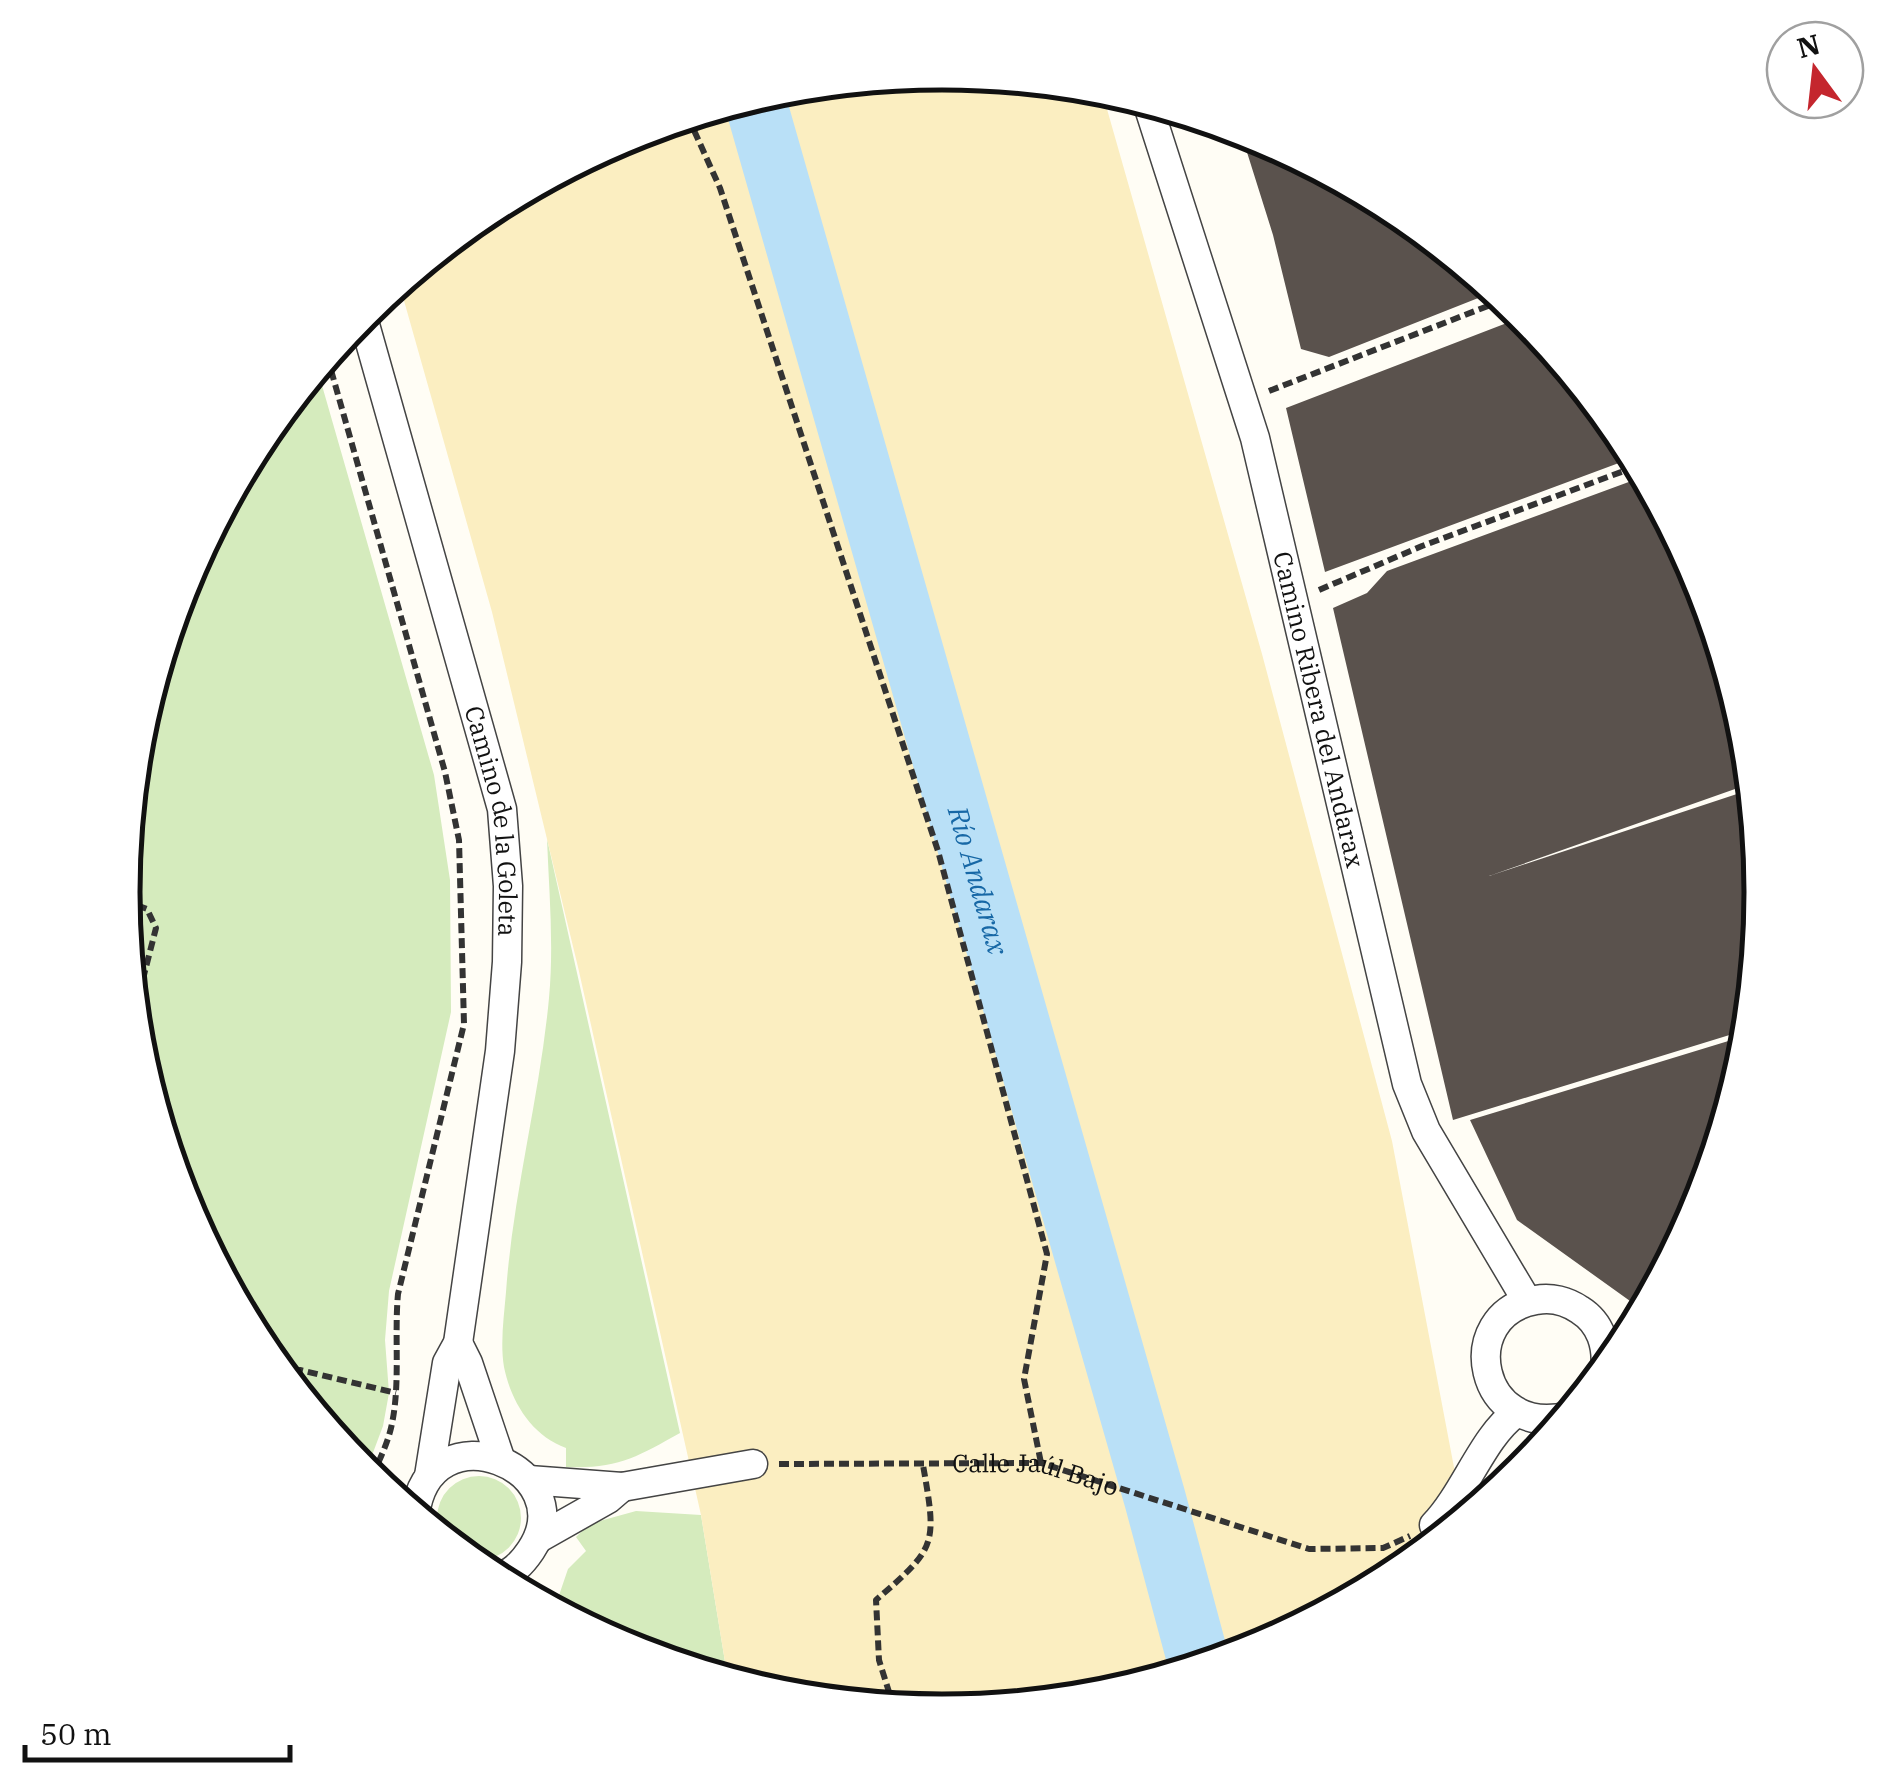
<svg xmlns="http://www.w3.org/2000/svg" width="1885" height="1785" font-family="'IBM Plex Serif',serif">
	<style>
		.green { fill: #d5ebbd }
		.sand { fill: #fbeec1 }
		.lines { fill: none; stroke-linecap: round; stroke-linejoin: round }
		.river { stroke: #b9e0f7; stroke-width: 62 }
		.building { fill: #5a524d }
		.lane-casing { stroke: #444; stroke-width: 18 }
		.street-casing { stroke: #444; stroke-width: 31 }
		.path { stroke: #333; stroke-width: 6; stroke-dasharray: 10 5; stroke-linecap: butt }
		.lane { stroke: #fff; stroke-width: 14 }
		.street { stroke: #fff; stroke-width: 28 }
		.labels { text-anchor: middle; stroke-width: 10; stroke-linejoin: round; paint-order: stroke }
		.street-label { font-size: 25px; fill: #111; stroke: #fff }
		.water-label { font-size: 28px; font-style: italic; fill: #1768a6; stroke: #fff }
		.rim { fill: none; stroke: #111; stroke-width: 5 }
	</style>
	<rect width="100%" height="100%" fill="#fffdf5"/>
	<!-- green -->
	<path class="green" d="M317,368L434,775L450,880L451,1012L389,1291L385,1340L389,1393L383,1426L365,1474L260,1348L185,1206L138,1052L123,892L138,732L185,578L261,436Z
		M547,839L680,1433C637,1457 618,1469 566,1467V1448C532,1436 511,1402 504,1367C500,1343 504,1316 506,1292C513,1193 540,1096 549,998C554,945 549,891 547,839Z
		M437 1518a42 42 0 1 1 84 0a42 42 0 1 1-84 0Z
		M636,1511L701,1515L728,1680L628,1650L554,1610L568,1569L586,1551L576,1537L589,1524Z"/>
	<!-- sand -->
	<path class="sand" d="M943,73L1101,88L1262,654L1392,1141L1464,1520L1398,1575L1256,1650L1102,1697L942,1712L782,1697L728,1680L701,1515L578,967L492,612L399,283L487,210L629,135L783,88Z"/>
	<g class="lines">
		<!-- river -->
		<path class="river" id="s1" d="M754,97L1155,1499L1200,1667"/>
	</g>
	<!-- building -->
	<path class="building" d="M1240,130L1257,135L1399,211L1496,291L1329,357L1301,349L1273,235Z
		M1525,316L1625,437L1635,457L1325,572L1286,408Z
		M1645,476L1700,579L1747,733L1752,783L1489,876L1752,789L1762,893L1749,1029L1453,1120L1333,608L1367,593L1387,571Z
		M1748,1035L1747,1053L1700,1207L1644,1311L1517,1220L1470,1120Z"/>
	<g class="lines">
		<!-- lane casing -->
		<g class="lane-casing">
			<path id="lane" d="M1604,1341L1633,1332"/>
		</g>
		<!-- street casing -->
		<g class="street-casing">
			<g id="street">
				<path id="s3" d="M1147,102L1255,438L1407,1084L1426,1131L1527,1301"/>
				<path id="s4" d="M362,314L502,809L508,886L507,962L500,1051L458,1343L447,1363L429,1476"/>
				<path d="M458,1343L468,1363L500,1458"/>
				<path d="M1569,1416C1478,1440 1454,1314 1536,1300C1551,1297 1567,1301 1580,1310C1601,1323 1608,1347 1605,1371"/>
				<path d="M529,1480L622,1487L753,1464"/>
				<path d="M415,1515C429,1404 585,1469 531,1550C521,1565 512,1573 496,1579"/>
				<path d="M1434,1525C1465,1493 1483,1436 1516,1413"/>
				<path d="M539,1538L608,1499L622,1487"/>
			</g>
		</g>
		<!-- path -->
		<g class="path">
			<path d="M688,117L720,188L938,851L1047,1254L1024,1379L1041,1463"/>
			<path d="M327,356L445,772L459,840L464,1024L398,1294C394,1338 401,1385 391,1428C387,1445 378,1463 371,1479"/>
			<path d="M1269,391L1506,299"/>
			<path d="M1319,590L1422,546L1640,465"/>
			<path d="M123,900L147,909L156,928L134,1014"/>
			<path d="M278,1370H300L396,1393"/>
			<path id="s2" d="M779,1464L1041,1463L1309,1549L1383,1548L1410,1536"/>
			<path d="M894,1708L879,1660L876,1600C937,1547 937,1545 923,1465"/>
		</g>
		<!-- lane -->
		<use href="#lane" class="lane"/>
		<!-- street -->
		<use href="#street" class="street"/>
	</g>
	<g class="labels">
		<!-- street labels -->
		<g class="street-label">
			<text dy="9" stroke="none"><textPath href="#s3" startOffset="632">Camino Ribera del Andarax</textPath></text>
			<text dy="9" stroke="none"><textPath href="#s4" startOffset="525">Camino de la Goleta</textPath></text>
			<text dy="9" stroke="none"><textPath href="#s2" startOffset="258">Calle Jaúl Bajo</textPath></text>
		</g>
		<!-- water labels -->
		<g class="water-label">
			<text dy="10" stroke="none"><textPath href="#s1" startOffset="815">Río Andarax</textPath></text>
		</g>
	</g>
	<!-- crop -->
	<path d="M0 0H1885V1785H0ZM140 892a802 802 0 1 1 1604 0a802 802 0 1 1-1604 0Z" fill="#fff" fill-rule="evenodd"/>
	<path class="rim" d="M140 892a802 802 0 1 1 1604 0a802 802 0 1 1-1604 0Z"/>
	<!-- north arrow -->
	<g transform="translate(1815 70) rotate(345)"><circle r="48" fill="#ffffff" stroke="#a0a0a0" stroke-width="2.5"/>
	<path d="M0-8L18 38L0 25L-18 38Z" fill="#c4262e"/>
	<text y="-15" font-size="28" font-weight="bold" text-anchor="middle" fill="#111111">N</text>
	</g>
	<!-- scale -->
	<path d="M25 1745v15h265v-15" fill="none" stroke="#111111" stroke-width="5"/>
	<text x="40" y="1745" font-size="30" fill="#111111" stroke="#ffffff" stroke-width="8" paint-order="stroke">50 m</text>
</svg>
